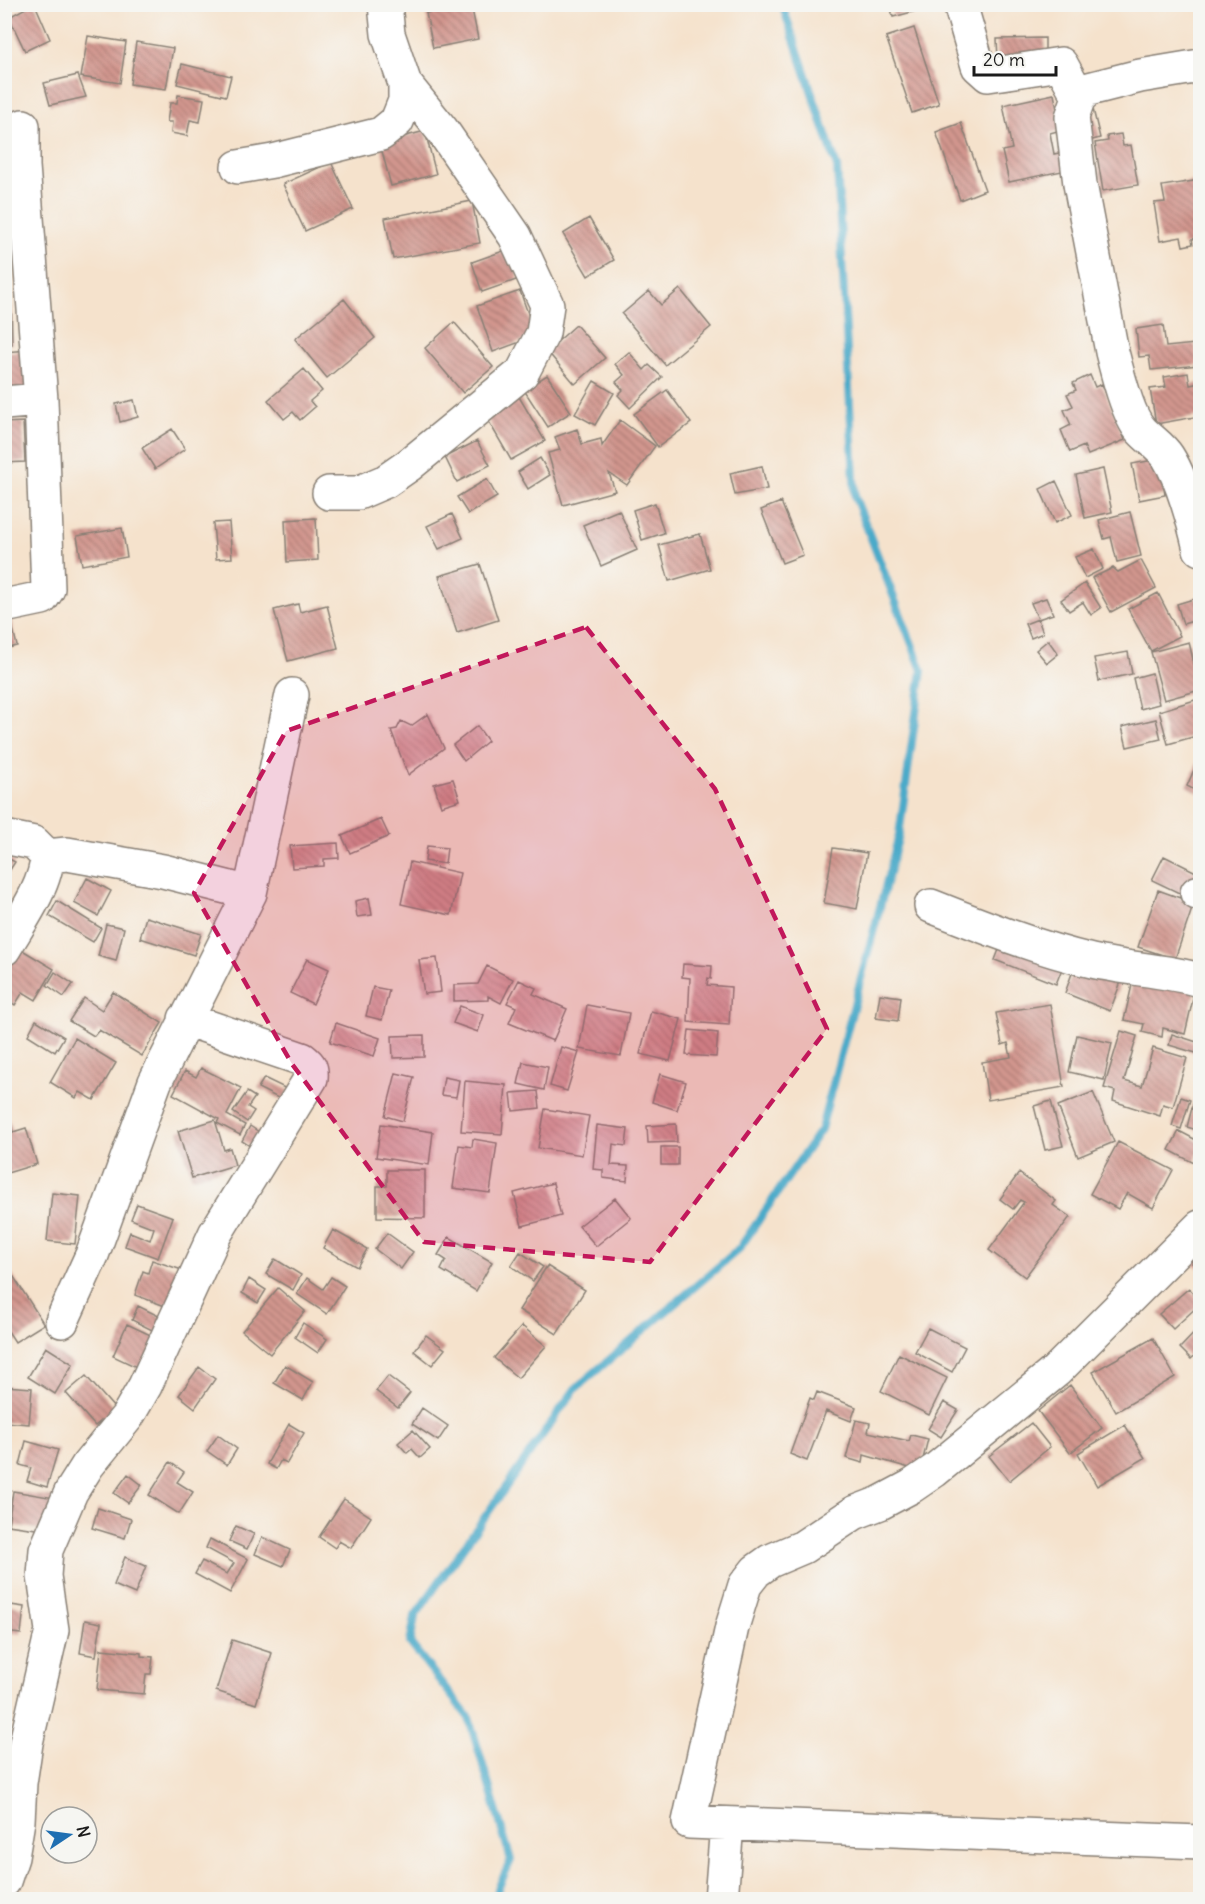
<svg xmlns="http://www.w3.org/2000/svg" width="1205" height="1904" font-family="Delius,sans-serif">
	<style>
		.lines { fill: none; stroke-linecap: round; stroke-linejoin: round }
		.stream { stroke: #4baac9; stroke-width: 8 }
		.building { fill: url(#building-back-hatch) }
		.minor-casing { stroke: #887f74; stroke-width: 36 }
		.minor { stroke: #fff; stroke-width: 33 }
		.marked { fill: #c2185b; fill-opacity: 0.2; stroke: #c2185b; stroke-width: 4.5; stroke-dasharray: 12 8; stroke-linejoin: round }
	</style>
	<defs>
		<pattern id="building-back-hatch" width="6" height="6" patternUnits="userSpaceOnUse" patternTransform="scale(1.5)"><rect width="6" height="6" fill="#d2968e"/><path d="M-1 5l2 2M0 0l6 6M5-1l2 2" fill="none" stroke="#aa7a73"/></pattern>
	</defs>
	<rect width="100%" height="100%" fill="#f6f6f2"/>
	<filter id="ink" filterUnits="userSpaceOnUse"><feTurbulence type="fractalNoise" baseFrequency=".0167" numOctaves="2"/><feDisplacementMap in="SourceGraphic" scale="12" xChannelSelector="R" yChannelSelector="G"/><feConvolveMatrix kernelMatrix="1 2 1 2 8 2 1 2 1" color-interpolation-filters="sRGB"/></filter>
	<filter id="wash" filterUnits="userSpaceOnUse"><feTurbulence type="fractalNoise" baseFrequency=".008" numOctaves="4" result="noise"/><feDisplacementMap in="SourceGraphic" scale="24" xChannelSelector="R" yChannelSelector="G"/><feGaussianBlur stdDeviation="1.35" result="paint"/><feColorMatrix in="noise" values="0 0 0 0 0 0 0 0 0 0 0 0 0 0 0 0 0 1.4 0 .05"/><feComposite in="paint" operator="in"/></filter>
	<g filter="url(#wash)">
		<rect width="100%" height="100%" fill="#f5e2cc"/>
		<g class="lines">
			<!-- stream -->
			<path class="stream" d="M493,1900L511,1860L469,1718L410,1643L415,1616L575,1389L739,1249L821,1129L899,835L922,670L855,497L837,167L782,4"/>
		</g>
		<g id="blocks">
			<!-- building -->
			<path class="building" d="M33,4H35L50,39L25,51L9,17Z
				M471,4L478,39L433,48L426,13Z
				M890,4H935V6L893,17Z
				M914,28L939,104L912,113L886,37Z
				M88,36L126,42L120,83L81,77Z
				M1045,38V58L998,60L997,39Z
				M136,42L173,48L166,89L130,84Z
				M182,64L231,76L226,96L177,84Z
				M78,75L86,97L50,105L44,83Z
				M1054,94L1061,130L1050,133L1054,154L1064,152L1067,170L1009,182L1002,151L1012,149L1003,105Z
				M178,95L204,99L200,122L190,120L187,136L171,133L172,122H167L170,103H177Z
				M1093,109L1100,138L1085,142L1078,113Z
				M961,123L985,190L960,200L936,132Z
				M425,131L436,174L391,186L380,143Z
				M1121,134L1123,146L1131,145L1138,185L1103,191L1095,143L1108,141L1107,136Z
				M331,162L353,209L305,231L283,184Z
				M1200,180V238L1192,239L1193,244L1183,246L1181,237L1160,241L1154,203L1165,202L1162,186Z
				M472,201L480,243L393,259L385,218Z
				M589,218L614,260L588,276L563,234Z
				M509,249L519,279L482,292L472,262Z
				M680,289L711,327L665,365L622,314L649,291L661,305Z
				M520,291L536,336L493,352L477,306Z
				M4,293H11L12,344H4Z
				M344,299L375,338L327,378L295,339Z
				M454,322L493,367L463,393L425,348Z
				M576,325L605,358L575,384L547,351Z
				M1163,325L1166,347L1195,344L1198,365L1151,370L1149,356L1139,357L1136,329Z
				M29,350L33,393L4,395V352Z
				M629,352L644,370L649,365L662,377L630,408L618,395L623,390L616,382L624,375L615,364Z
				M304,369L322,391L310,401L315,407L300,420L293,412L284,419L268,400Z
				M1188,373L1190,385L1200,383V416L1156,424L1150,389L1166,387L1164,377Z
				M547,375L571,412L548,427L524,390Z
				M1090,375L1095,387L1102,384L1125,440L1088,455L1084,446L1070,452L1061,430L1071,425L1064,410L1073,406L1067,394L1076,390L1073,383Z
				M594,381L614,393L595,425L575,414Z
				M667,390L691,423L658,447L634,414Z
				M518,395L545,441L511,460L485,415Z
				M134,400L138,417L120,422L116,404Z
				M620,420L655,446L627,485L609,473L615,491L563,505L548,453L560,450L555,437L577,429L582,444L601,439L602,446Z
				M23,422L25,462L4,463V423Z
				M172,429L185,449L155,469L142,448Z
				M477,441L490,465L457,482L445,457Z
				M540,458L550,475L528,489L518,472Z
				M1159,459L1165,495L1139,500L1132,464Z
				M762,466L767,489L735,495L730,473Z
				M1103,469L1112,512L1085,518L1076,475Z
				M487,479L497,497L468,514L457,497Z
				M1056,481L1072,515L1055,523L1040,489Z
				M781,502L803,555L782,563L761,510Z
				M655,503L664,533L642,540L633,510Z
				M619,510L637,550L601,566L583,525Z
				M1130,512L1141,556L1117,562L1111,537L1104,539L1099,520Z
				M452,514L463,538L439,549L427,526Z
				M316,518L318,560L287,562L285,520Z
				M229,522L232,558L216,559L213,523Z
				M122,528L127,557L82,565L77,536Z
				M700,534L710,569L669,581L659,545Z
				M1094,549L1103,569L1085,578L1075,557Z
				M1141,560L1156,588L1111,612L1092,578L1113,568L1118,572Z
				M480,564L498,620L457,633L439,576Z
				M1085,583L1101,608L1091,615L1083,602L1069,611L1061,600Z
				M1158,593L1180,636L1151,651L1128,609Z
				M1200,597V619L1183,624L1177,604Z
				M1046,598L1053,614L1038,619L1031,603Z
				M298,604L300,612L327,605L338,648L288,661L274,610Z
				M10,616L17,646L4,649V617Z
				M1038,619L1043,633L1031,638L1025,624Z
				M1048,640L1058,654L1047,663L1036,650Z
				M1189,642L1200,690L1164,700L1151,652Z
				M1128,652L1132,674L1099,681L1094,658Z
				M1152,673L1159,704L1140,709L1133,678Z
				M1195,700L1200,719V735L1168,744L1159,711Z
				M428,714L444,748L408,775L391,730L397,729L401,721L411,726Z
				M1156,719L1161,739L1127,747L1122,727Z
				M477,726L488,741L464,761L453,745Z
				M1200,756V793L1187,786Z
				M453,779L460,800L441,806L434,784Z
				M381,819L389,836L350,853L342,836Z
				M338,843L339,858L324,859V866L292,868L290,846Z
				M427,846L447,848L445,864L425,861Z
				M833,848L867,853L857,909L824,903Z
				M4,856L15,862L4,879Z
				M1164,856L1200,874V903L1152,880Z
				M410,862L460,873L451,915L401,904Z
				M87,878L111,891L98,916L74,903Z
				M1158,890L1194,903L1175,959L1138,947Z
				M369,898L372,915L357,917L355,901Z
				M57,901L101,928L93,942L49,916Z
				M146,917L201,934L194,955L140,938Z
				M106,924L124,928L116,961L98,956Z
				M1007,929L1068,953L1056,984L995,960Z
				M19,948L54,969L36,1000L23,992L15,1005L4,998V972Z
				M437,958L441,992L424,994L419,960Z
				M307,959L329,969L313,1004L290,993Z
				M1076,962L1122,979L1110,1011L1065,993Z
				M683,964L712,966L711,979L708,978L707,985L731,987L729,1025L688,1022L690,978L682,977Z
				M487,966L513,979L501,1003L488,996V1000L454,1001V985L478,984Z
				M55,972L73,984L64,997L47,985Z
				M1134,976L1195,990L1185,1034L1163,1028L1162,1037L1142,1032L1144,1024L1124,1020Z
				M519,980L536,988L533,994L567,1009L553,1041L509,1023L516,1007L507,1003Z
				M373,987L389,990L382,1020L366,1016Z
				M113,992L162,1023L142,1056L99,1030L94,1036L69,1021L84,998L102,1010Z
				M880,994L901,997L898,1021L876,1018Z
				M1050,1004L1064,1087L988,1100L982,1062L1011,1057L1008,1043L1002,1045L996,1013Z
				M587,1005L629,1013L621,1056L579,1049Z
				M460,1006L484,1015L478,1032L453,1023Z
				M651,1011L681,1019L670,1061L640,1054Z
				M36,1020L64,1037L55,1052L28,1035Z
				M336,1023L380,1038L374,1056L330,1042Z
				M689,1030L718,1033L716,1057L686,1055Z
				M1121,1031L1137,1036L1124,1081L1142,1086L1153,1048L1187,1058L1173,1107L1163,1104L1160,1116L1113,1101L1115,1091L1104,1088Z
				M1172,1034L1200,1043L1196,1053L1169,1045Z
				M424,1035V1057L393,1058L392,1036Z
				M1077,1035L1112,1043L1104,1080L1069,1072Z
				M75,1038L116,1063L94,1100L80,1092L76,1098L50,1082Z
				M561,1047L579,1052L567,1091L550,1086Z
				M523,1062L548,1067L544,1090L518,1084Z
				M201,1068L241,1088L227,1115L245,1125L240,1135L217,1123L219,1119L173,1094L185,1071L196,1077Z
				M396,1073L414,1077L403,1121L385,1116Z
				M660,1074L686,1082L677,1110L652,1102Z
				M444,1077L459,1080L456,1097L441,1095Z
				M1200,1077V1131L1187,1127Z
				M264,1078L289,1090L284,1101L258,1088Z
				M465,1081L506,1085L502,1134L461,1131Z
				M538,1091L540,1108L513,1111L511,1093Z
				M247,1092L255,1097L248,1107L254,1111L247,1122L233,1112Z
				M1093,1092L1114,1142L1078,1157L1058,1106Z
				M1181,1097L1190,1100L1181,1129L1172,1126Z
				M1051,1101L1063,1146L1045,1150L1034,1106Z
				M545,1109L589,1116L582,1155L538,1148Z
				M9,1120L13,1132L26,1128L37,1164L4,1174V1122Z
				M215,1120L224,1150L230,1148L235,1165L192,1178L178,1131Z
				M381,1124L433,1132L429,1165L376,1157Z
				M676,1124L677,1142L648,1143L647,1126Z
				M597,1125L628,1129L626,1146L613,1144L611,1165L628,1166L627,1181L603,1178V1170L593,1169Z
				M250,1126L265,1136L256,1150L242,1141Z
				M1179,1131L1200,1142V1149L1194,1163L1169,1150Z
				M473,1139L497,1143L490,1193L453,1188L459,1145L472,1147Z
				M1118,1142L1173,1170L1153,1208L1127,1193L1118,1209L1090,1194Z
				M661,1147H678V1165H661Z
				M387,1170H425V1218L377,1217V1186H387Z
				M1019,1173L1056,1201L1053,1205L1070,1217L1025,1277L989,1250L1024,1202L1020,1200L1013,1209L1000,1199Z
				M553,1183L561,1216L522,1226L514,1193Z
				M52,1193L80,1196L75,1244L47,1241Z
				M615,1198L631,1218L596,1246L579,1226Z
				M137,1204L173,1217L158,1258L125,1246L130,1232L150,1240L154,1228L131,1219Z
				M333,1230L367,1249L357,1267L323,1248Z
				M387,1233L413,1252L401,1269L375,1249Z
				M449,1237L492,1262L476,1291L441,1270L446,1260L438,1255Z
				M1200,1251V1269L1192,1263Z
				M520,1252L543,1267L533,1281L511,1266Z
				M275,1259L301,1275L293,1290L266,1274Z
				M152,1260L188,1272L176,1310L135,1295L143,1271L148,1273Z
				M547,1266L585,1290L557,1334L519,1310Z
				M10,1271L44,1324L15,1342L6,1328L4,1329V1275Z
				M331,1277L345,1286L327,1314L297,1294L307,1278L323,1289Z
				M249,1279L266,1290L258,1303L242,1293Z
				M278,1288L305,1311L270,1354L242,1331Z
				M1189,1288L1200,1301V1304L1173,1329L1159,1314Z
				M138,1306L167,1320L160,1334L132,1320Z
				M303,1323L327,1339L318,1353L295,1337Z
				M127,1324L157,1338L143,1370L113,1356Z
				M522,1326L546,1346L518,1378L494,1358Z
				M1200,1327V1351L1191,1359L1180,1348Z
				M928,1328L965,1347L952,1372L915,1352Z
				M426,1335L445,1349L432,1365L414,1351Z
				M1153,1338L1175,1377L1116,1412L1093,1372Z
				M46,1347L73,1364L55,1394L28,1377Z
				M899,1354L947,1378L929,1415L881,1391Z
				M285,1365L313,1382L303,1400L274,1383Z
				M199,1367L215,1379L195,1408L179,1395Z
				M86,1376L115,1409L95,1426L66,1393Z
				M388,1376L410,1393L398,1408L376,1391Z
				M1070,1385L1102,1428L1070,1453L1038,1411Z
				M4,1386L32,1388L29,1424L4,1422Z
				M817,1392L856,1407L851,1421L826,1411L807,1461L790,1454L810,1398L814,1400Z
				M944,1402L958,1410L941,1437L928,1429Z
				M422,1408L448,1426L438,1441L412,1424Z
				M856,1420L870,1423L868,1432L909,1441L911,1435L928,1439L920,1471L864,1455L863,1463L846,1458Z
				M1031,1423L1050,1447L1009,1481L989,1456Z
				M289,1424L304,1433L287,1463L281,1460L276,1469L267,1464Z
				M1125,1425L1145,1458L1097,1486L1078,1453Z
				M413,1430L430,1449L420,1458L412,1449L407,1453L398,1443Z
				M218,1435L237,1449L227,1465L207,1451Z
				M26,1441L58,1450L47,1487L27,1481L31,1468L20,1465Z
				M170,1462L184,1472L177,1482L193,1492L179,1514L149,1495Z
				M128,1474L142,1485L128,1503L114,1493Z
				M13,1491L55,1498L50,1531L8,1525Z
				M344,1499L371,1517L351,1548L339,1541L335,1548L319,1537Z
				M98,1508L131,1519L125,1538L92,1528Z
				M236,1526L254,1534L247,1549L229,1541Z
				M262,1537L290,1550L283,1566L255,1554Z
				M210,1539L248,1559L230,1593L195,1574L202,1561L227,1574L234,1563L206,1548Z
				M125,1557L146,1566L135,1594L114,1585Z
				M4,1604L24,1607L21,1634L4,1632Z
				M85,1620L101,1623L96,1656L80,1653Z
				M232,1640L272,1653L256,1704L216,1691Z
				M101,1649L141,1653V1656L153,1657L151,1674H146L144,1694L97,1690Z"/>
		</g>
	</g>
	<g filter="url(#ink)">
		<use href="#blocks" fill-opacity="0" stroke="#887f74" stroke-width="1.5"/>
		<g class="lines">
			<!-- minor casing -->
			<g class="minor-casing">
				<path id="minor" d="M960,4L978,66L988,75L1061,64L1079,97
					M1200,66L1140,76L1089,89L1079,97L1072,117L1080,184L1112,352C1117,372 1128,416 1141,430C1150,440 1161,446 1168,457C1182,479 1194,523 1200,549
					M238,167L273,161L381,134L397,121L405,101V84
					M4,403L41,400
					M329,493H358L386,481L409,465L522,373L543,333L547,305L515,236L442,130L405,84L388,34L385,4
					M4,606L42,598L48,589L41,400L23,166V126
					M4,837L34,843L47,856C47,885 19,923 4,949
					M47,856L67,854L163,871L250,893
					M1197,893H1200
					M931,906C984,927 1037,948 1092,961C1128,969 1165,970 1200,980
					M1200,1227L1056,1371L934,1471L912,1486L880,1503L854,1513L803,1547L770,1561L756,1571L745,1585L732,1627L689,1822L1200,1842
					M62,1321L92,1255L155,1082L250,893L292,695
					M4,1881L12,1857L18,1821L20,1783L26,1743L52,1630L44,1576L46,1550L71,1492L88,1465L127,1417L145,1386L215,1234L311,1078C312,1068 310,1065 302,1059L185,1019
					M721,1900L727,1824"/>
			</g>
			<!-- minor -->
			<use href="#minor" class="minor"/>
		</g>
	</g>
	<!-- marked area -->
	<path class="marked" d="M586,627L715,789L827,1029L650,1262L424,1242L292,1064L194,893L286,731Z"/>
	<!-- margin -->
	<rect width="1205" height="1904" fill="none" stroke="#f6f6f2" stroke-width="24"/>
	<!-- north arrow -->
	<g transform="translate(69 1835) rotate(77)"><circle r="28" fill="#f6f6f2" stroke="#9f9f9c" stroke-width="1.5"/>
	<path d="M0-4.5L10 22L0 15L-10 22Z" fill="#1f6fb2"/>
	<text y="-9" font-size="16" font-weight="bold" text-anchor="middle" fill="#1c1c1c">N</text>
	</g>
	<!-- scale -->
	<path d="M974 66v9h82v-9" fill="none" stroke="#1c1c1c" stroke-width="3"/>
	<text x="983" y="66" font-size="18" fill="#1c1c1c" stroke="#f6f6f2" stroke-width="4.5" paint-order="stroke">20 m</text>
</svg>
